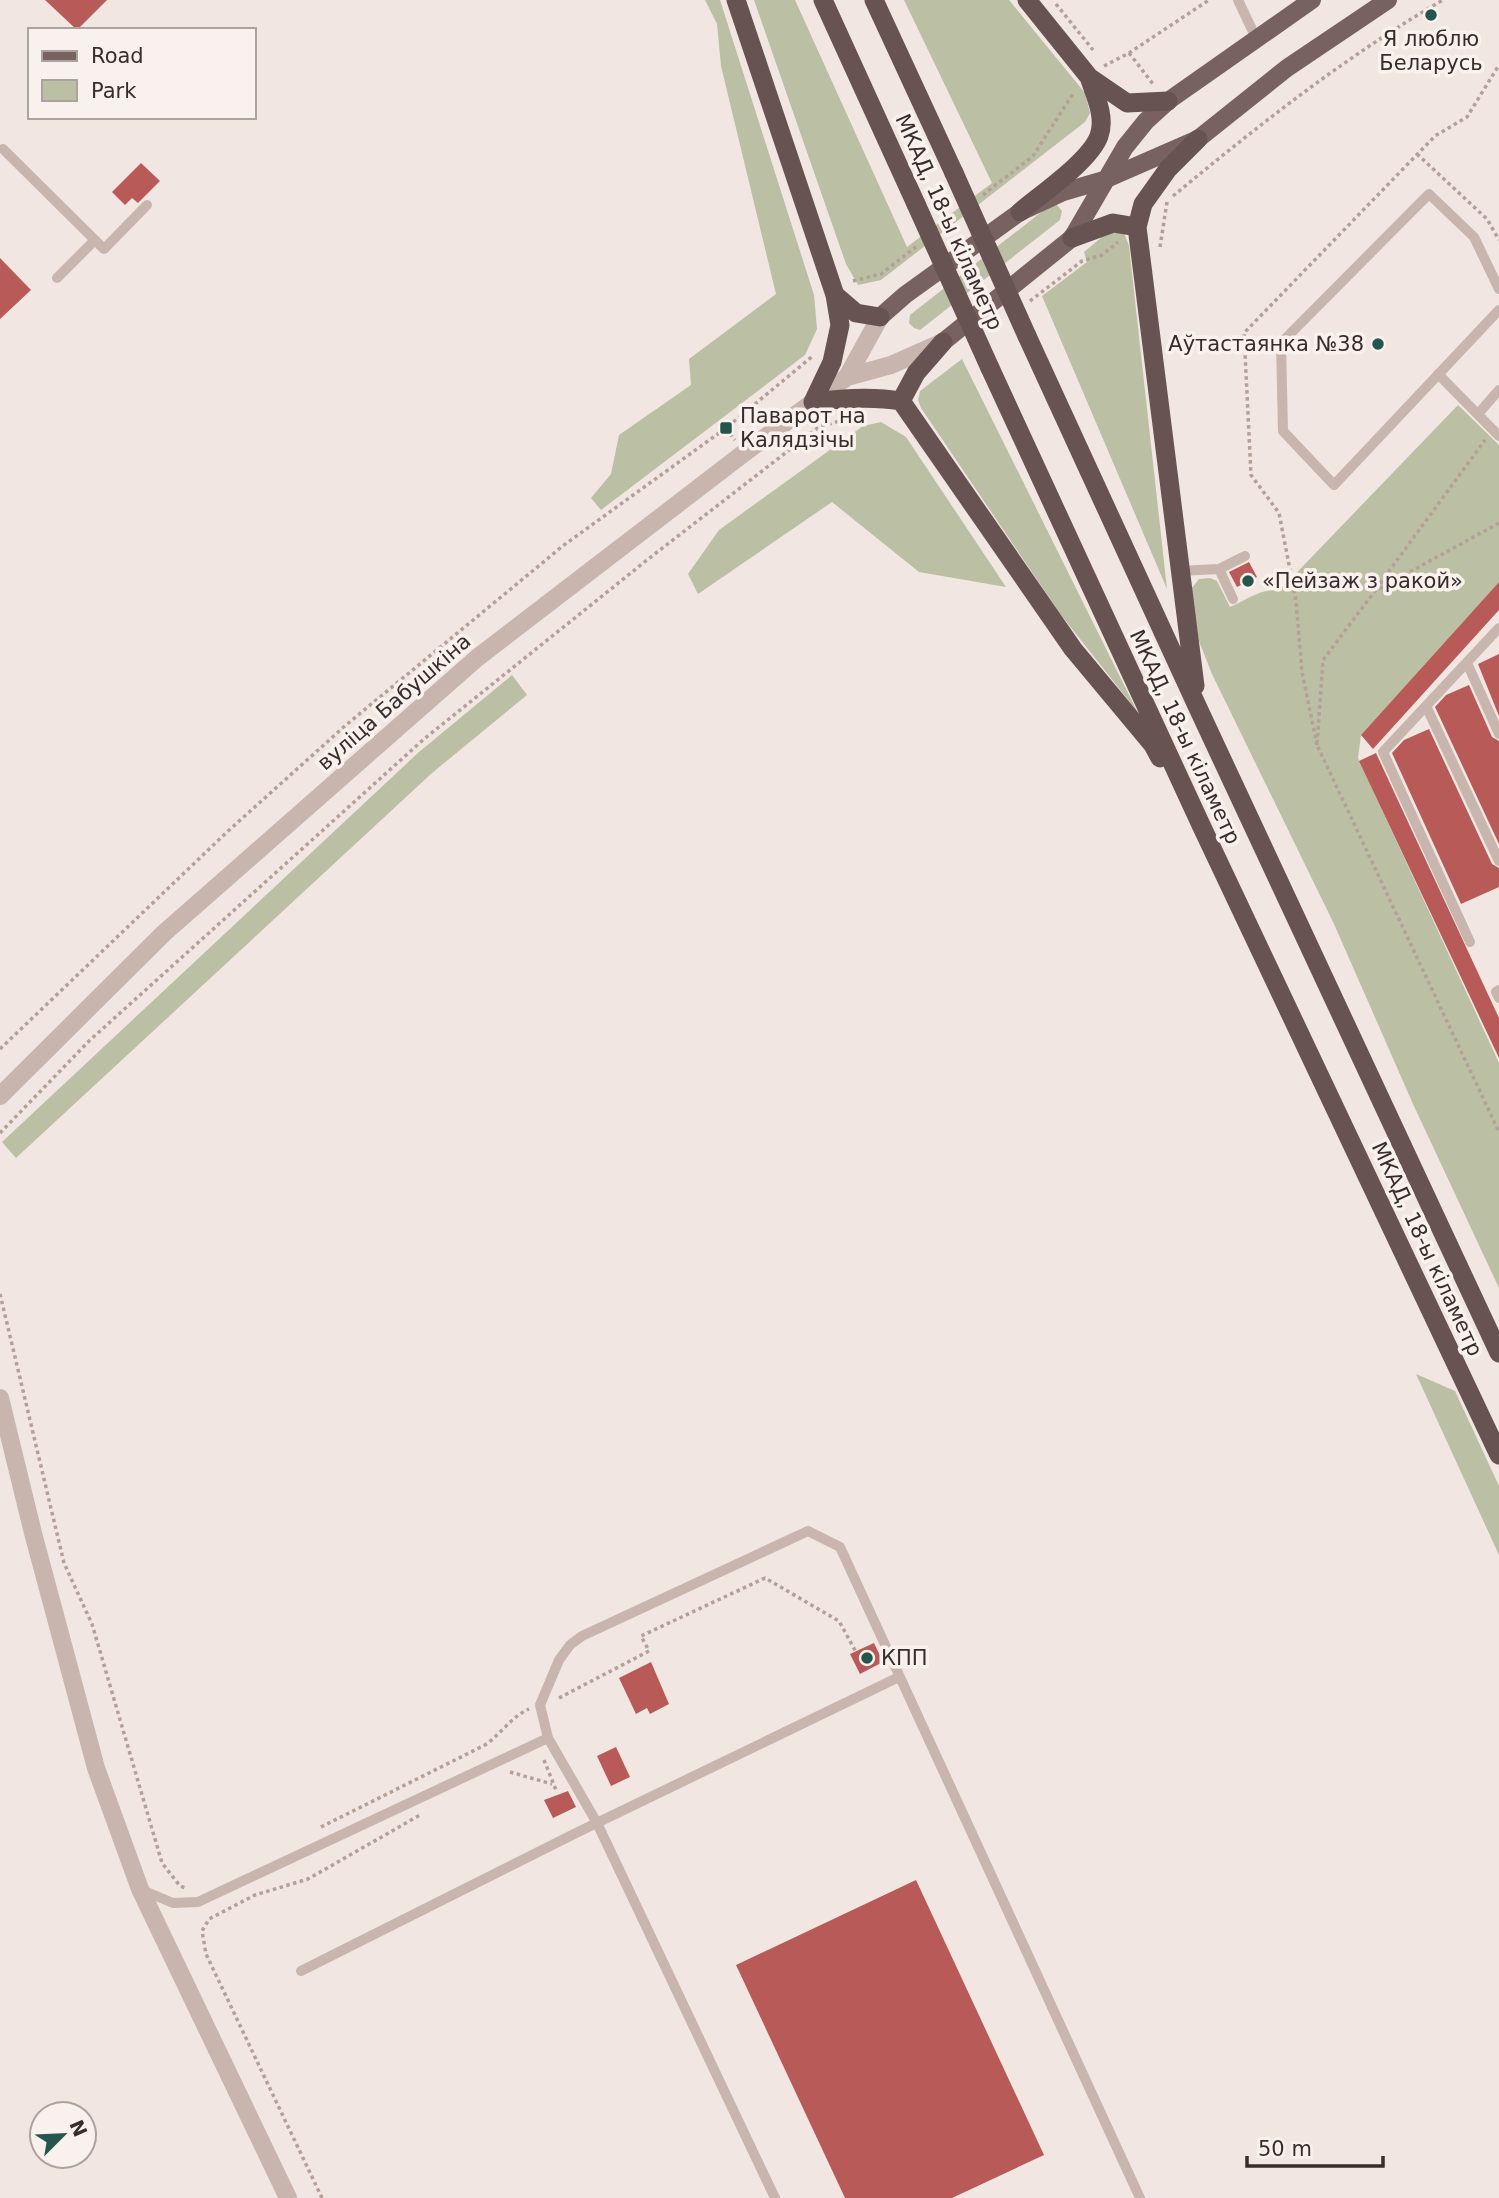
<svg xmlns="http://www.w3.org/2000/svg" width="1499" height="2198" font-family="'DejaVu Sans',sans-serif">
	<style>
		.green { fill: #bbbfa3 }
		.building { fill: #b85b58 }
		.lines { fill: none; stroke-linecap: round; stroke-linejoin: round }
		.path { stroke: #b49f99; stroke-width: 3.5; stroke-dasharray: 3.5 3.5; stroke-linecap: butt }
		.service { stroke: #c8b5ae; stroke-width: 10 }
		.minor { stroke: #c8b5ae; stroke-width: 18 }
		.tertiary { stroke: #c8b5ae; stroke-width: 18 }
		.primary { stroke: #77625f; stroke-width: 18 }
		.trunk { stroke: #675452; stroke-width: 19 }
		.trunk-bridge { stroke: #675452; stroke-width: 19 }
		.poi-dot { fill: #26554e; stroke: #f9f1ed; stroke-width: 2.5 }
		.labels { text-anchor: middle; stroke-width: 7; stroke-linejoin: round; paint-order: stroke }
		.poi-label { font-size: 21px; fill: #382d2c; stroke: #f9f1ed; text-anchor: start }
		.street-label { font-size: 21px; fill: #382d2c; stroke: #f9f1ed }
	</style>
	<rect width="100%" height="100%" fill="#f1e6e1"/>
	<!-- green -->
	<path class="green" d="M705,0H720L814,295L817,329L805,355L601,510L591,498L611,474L619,435L691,385L689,359L776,294L721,66L717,24Z
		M754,0H795L907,247L992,183L904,0H1009L1085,93L1090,113L1085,122L881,280L858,285L846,264Z
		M1057,205L1062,211L1060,220L920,330L914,328L909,323L910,315L1049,206Z
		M1108,232L1124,233L1129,246L1167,589L1042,296L1087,262L1084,252Z
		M962,359L1137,711L1061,615L921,408L918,400L920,391Z
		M1458,405L1499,445V582L1361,735L1358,758L1499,1063V1288L1413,1104L1334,924L1212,674L1199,641L1191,589L1199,579L1210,578L1217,581L1230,607C1245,601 1263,587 1279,591Z
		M881,422L906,437L1006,587L919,572L832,502L698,594L688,574L719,530L863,426Z
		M512,675L527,695L432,773L16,1158L2,1142L419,752Z
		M1416,1374L1455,1391L1499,1486V1555Z"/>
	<!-- building -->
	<path class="building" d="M45,0H107L77,30Z
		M141,163L160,181L138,203L132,198L125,205L112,192Z
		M0,258L31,290L0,319Z
		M1249,562L1257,577L1237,587L1229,572Z
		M1499,582V610L1373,749L1361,735Z
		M1499,654V716L1478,664Z
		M1469,685L1492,737L1499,741V844L1435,707L1446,695Z
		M1429,729L1492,864L1499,868V887L1461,904L1392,753L1404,740Z
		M1376,753L1499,1018V1058L1359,761Z
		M874,1643L883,1662L860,1674L850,1654Z
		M651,1662L669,1704L650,1714L647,1708L636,1714L619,1678Z
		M616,1747L630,1777L611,1786L597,1756Z
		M568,1791L576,1807L553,1818L544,1800Z
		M916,1880L1044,2155L952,2198H845L736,1965Z"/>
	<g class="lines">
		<!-- path -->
		<path class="path" d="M1056,4L1093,50
			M1129,53L1153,84
			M1104,66L1129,53L1209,0
			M1417,154L1487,219L1499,240
			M983,195L1033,156L1074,92
			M1173,196C1259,125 1346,56 1443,0
			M1160,247L1167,202
			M853,281L881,274L916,247
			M1030,301L1082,261L1102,255L1118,242
			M726,428L735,440
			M1499,523L1375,591L1323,660L1317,745L1499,1132
			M1376,589L1485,440
			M1317,745L1302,672L1296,601L1279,513L1251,475L1244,333L1435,136L1467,117L1499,65
			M0,1049L227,832L346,725L564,545L726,428L814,355
			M0,1133L89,1041L424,739L647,560L819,427L850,418
			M0,1294L64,1563L92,1624L162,1863L180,1886L185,1888
			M559,1698L649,1651L641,1636L765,1578L839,1621L856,1652
			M544,1760L556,1790
			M510,1772L552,1784
			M321,1827L485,1745C501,1734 511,1717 529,1709
			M322,2198L206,1954L202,1931L209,1919L255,1895L308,1879L420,1815"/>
		<!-- service -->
		<path class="service" d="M1238,0L1256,38
			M3,149L104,249L147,205
			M57,278L95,240
			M1499,289L1474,237L1429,194L1281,343L1283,431L1334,485L1499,310
			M1438,374L1499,436
			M1478,414L1499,390
			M1179,571L1219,569
			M1233,599L1219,569L1245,556
			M1467,663L1499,734
			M1426,706L1499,861
			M1470,942L1383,752L1499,628
			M1499,990L1496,992L1499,998
			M548,1738L540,1705L559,1660L570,1645L582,1636L808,1531L840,1547L1140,2198
			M142,1890L173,1903L198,1902L548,1738L597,1823L775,2198
			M301,1971L576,1833L899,1677"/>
		<!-- minor -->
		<path class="minor" d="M0,1398L33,1533L96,1768L140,1889L288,2198"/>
		<!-- tertiary -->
		<path class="tertiary" d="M847,377L880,317
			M0,1096L164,933L477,658L744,453L847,377L891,365L943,342"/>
		<!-- primary -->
		<path class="primary" d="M880,317L905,295L1020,212L1063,192L1104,180L1198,139L1287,68L1388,0
			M943,342L1072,238L1125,147L1146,121L1168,101L1312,0"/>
		<!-- trunk -->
		<path class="trunk" d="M736,0L835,295L840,325L832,362L813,402
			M823,0L916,204
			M874,0L954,173
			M1027,0L1089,77L1127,103L1168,101
			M1020,212C1041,194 1090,161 1099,136C1106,117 1095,95 1089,77
			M1072,238L1113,223L1137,227
			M835,295L856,313L880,317
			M1027,336L1198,708L1499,1353
			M990,368L1201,825L1499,1455
			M901,401L916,373L943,342
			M813,402C843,398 872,396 901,401L1073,649L1153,745L1160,758
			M1195,686L1137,227L1143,204L1168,169L1198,139"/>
		<!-- trunk-bridge -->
		<path class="trunk-bridge" d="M954,173L1027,336
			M916,204L990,368"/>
	</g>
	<!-- markers -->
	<g class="poi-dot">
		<circle cx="1431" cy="15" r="7"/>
		<circle cx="1378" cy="344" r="7"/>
		<rect x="719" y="421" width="14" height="14" rx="3.5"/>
		<circle cx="1248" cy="581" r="7"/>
		<circle cx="867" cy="1658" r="7"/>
	</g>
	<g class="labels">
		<!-- poi labels -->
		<g class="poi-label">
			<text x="1431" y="46" text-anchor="middle">Я люблю<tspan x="1431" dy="24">Беларусь</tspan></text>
			<text x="1364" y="351" text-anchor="end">Аўтастаянка №38</text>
			<text x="740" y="423">Паварот на<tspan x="740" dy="24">Калядзічы</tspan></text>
			<text x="1262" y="588">«Пейзаж з ракой»</text>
			<text x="881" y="1665">КПП</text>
		</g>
		<!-- street labels -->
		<g class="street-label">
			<text transform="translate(949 222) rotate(66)" y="7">МКАД, 18-ы кіламетр</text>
			<text transform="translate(394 702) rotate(-41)" y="7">вуліца Бабушкіна</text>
			<text transform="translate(1185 737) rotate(65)" y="7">МКАД, 18-ы кіламетр</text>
			<text transform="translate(1427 1249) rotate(65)" y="7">МКАД, 18-ы кіламетр</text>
		</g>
	</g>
	<!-- legend -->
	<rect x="28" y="28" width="228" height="91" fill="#f9f1ed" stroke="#aca3a0" stroke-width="2"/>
	<rect x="42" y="51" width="35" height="10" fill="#77625f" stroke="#aca3a0" stroke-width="2"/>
	<text x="91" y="63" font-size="21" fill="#382d2c">Road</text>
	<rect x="42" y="80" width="35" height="21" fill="#bbbfa3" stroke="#aca3a0" stroke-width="2"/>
	<text x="91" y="98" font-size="21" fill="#382d2c">Park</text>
	<!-- north arrow -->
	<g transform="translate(63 2135) rotate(66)"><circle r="33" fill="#f9f1ed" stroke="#aca3a0" stroke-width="2"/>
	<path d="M0-5L12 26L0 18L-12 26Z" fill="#26554e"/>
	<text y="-10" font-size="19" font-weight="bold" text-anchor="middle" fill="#382d2c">N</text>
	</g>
	<!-- scale -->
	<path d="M1247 2156v10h136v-10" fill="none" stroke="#382d2c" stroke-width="3.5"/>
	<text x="1258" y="2156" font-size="21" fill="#382d2c" stroke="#f9f1ed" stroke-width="5" paint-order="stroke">50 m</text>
</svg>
